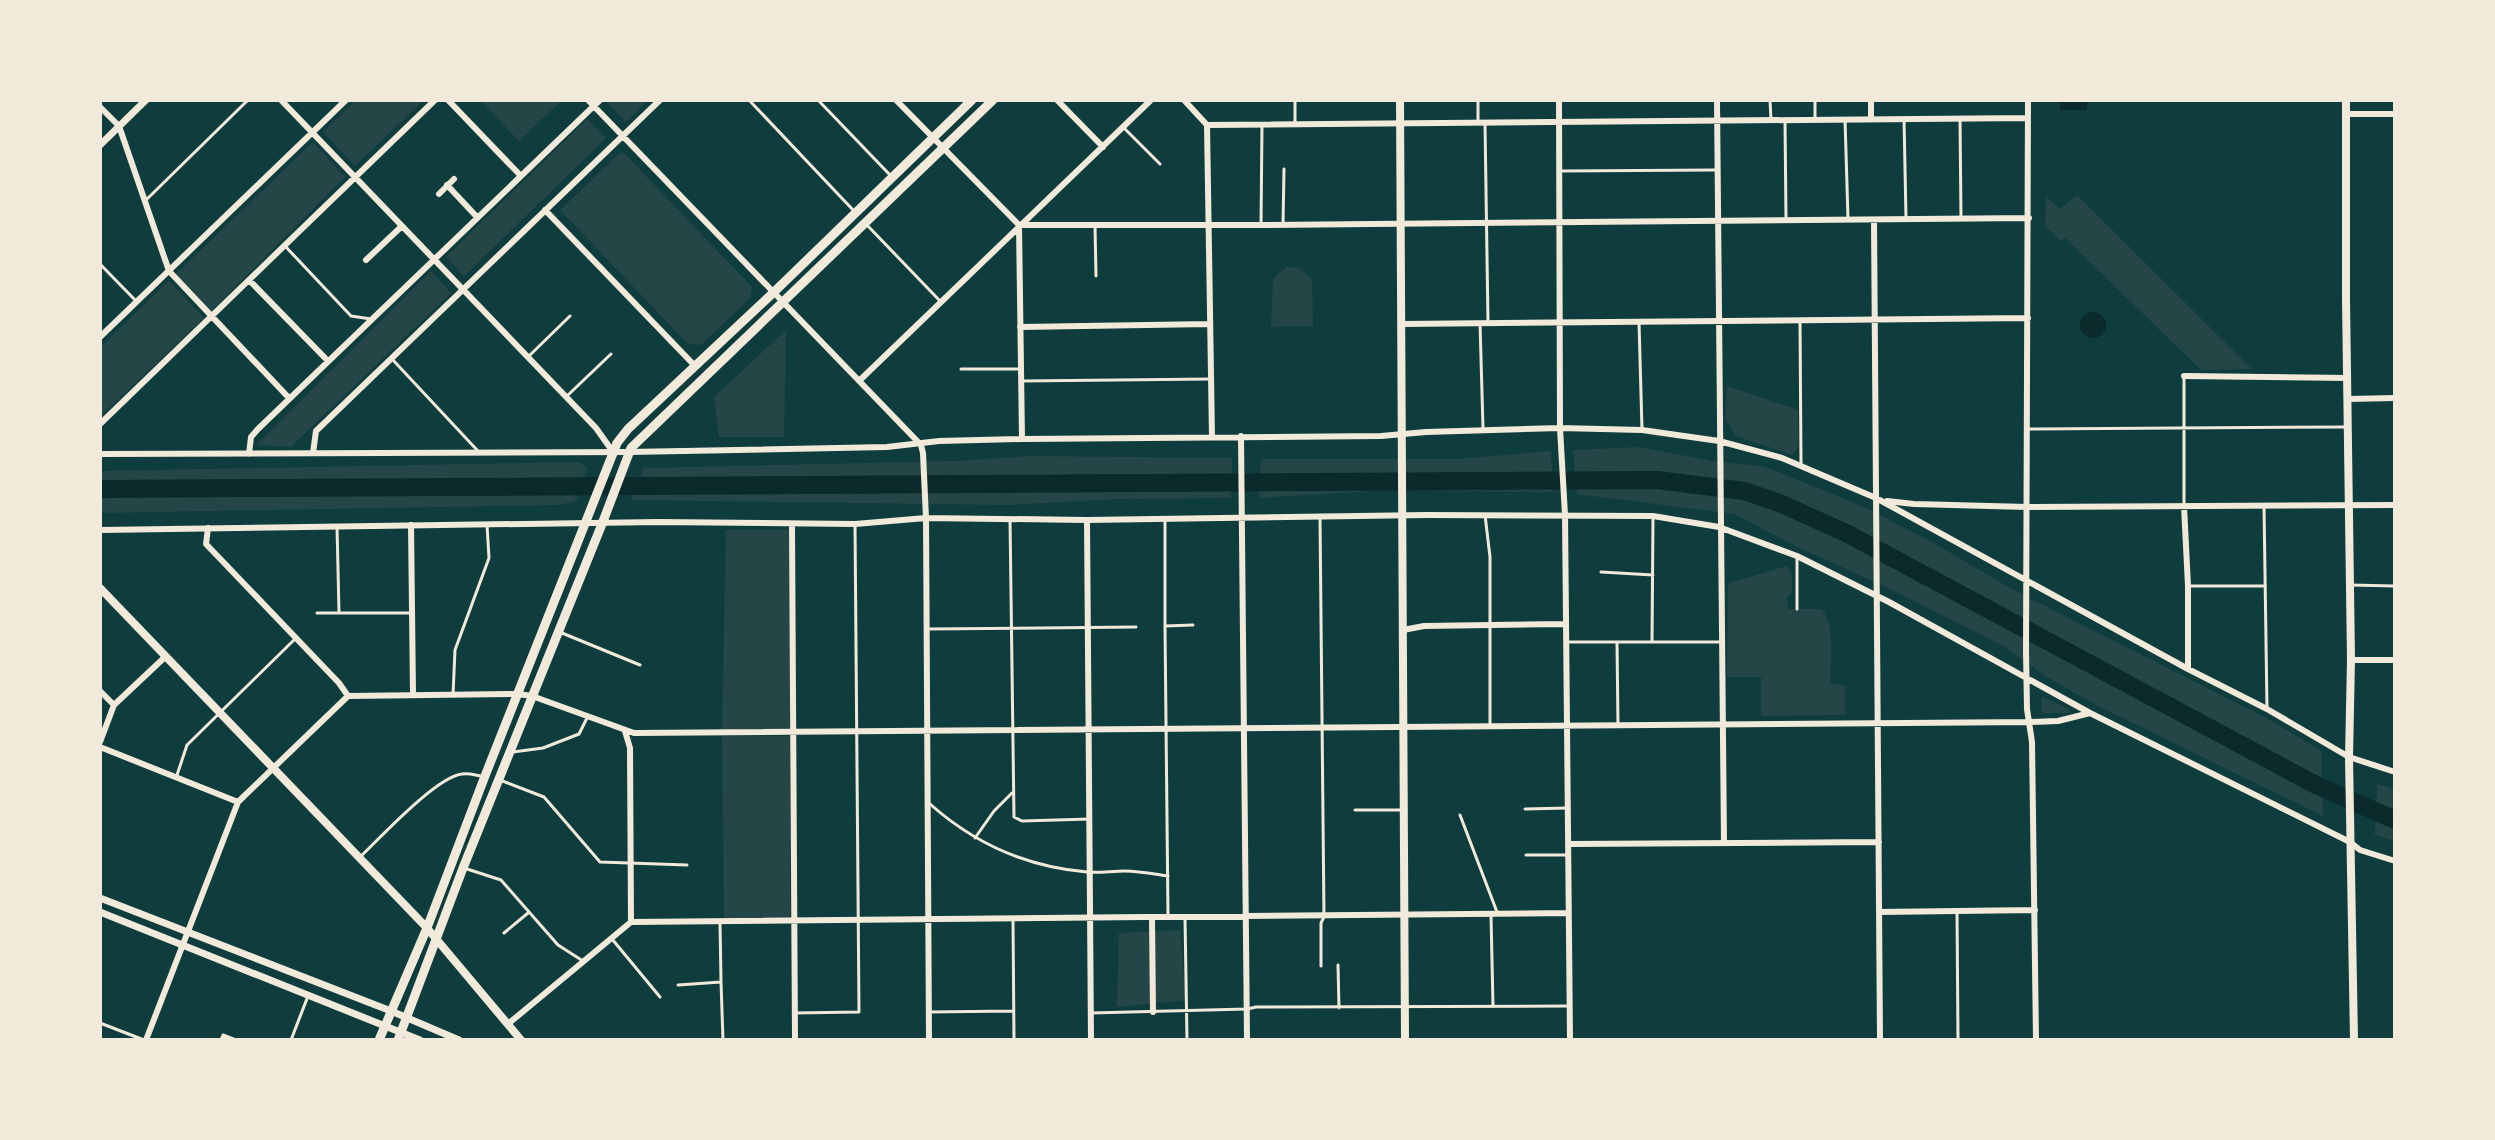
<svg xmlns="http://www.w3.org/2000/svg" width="2495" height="1140" font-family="Jost,sans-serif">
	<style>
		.green { fill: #244646 }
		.water { fill: #0a2a2b }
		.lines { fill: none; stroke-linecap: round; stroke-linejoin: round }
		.river { stroke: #0a2a2b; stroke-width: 18 }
		.service { stroke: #f1e9da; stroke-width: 3 }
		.minor { stroke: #f1e9da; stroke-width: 6 }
		.tertiary { stroke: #f1e9da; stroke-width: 7 }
		.secondary { stroke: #f1e9da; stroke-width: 8 }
		.primary { stroke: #f1e9da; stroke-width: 9 }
	</style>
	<rect width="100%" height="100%" fill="#0f3d3e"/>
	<!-- green -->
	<path class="green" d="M356,100H424L355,166L323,132Z
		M480,100H562L519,141Z
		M605,100H648L626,122Z
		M587,119L606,138L464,276L446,257Z
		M313,142L345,177L211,311L176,274Z
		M622,151L752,287L750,298L701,345L688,344L560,210Z
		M2077,195L2252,369L2201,370L2065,238L2061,241L2045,226L2046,197L2060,209Z
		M1287,267L1299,268L1312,279L1313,326L1271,327L1273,281L1276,275Z
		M431,271L451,293L291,447L256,445Z
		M169,281L204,318L100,417V347Z
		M786,330L784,437H719L714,397Z
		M1727,386L1798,410V447L1793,455L1736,436L1725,419Z
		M1639,447L1712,461L1763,466L1862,506L1932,542L2010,588L2268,719L2321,751L2323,816L2096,705L2047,677L2003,646L1884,586L1802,549L1734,514L1577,494L1573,450Z
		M1551,451L1553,492L1388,490L1259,498L1261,459H1457Z
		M1028,456L1232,458L1231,498L1119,499L1007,505L631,500L644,468L957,461Z
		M579,462L587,468L576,501L558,505L100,513V471Z
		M726,530H790V730H722Z
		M1787,566L1792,574V593L1787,597L1788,609H1822C1835,626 1831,662 1830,684L1845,685V715L1761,716V677H1727L1728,583Z
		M2041,696L2069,709L2070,713H2042Z
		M722,736H790V918L724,919Z
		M2377,784L2395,789V841L2375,835Z
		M1180,930L1186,1000L1117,1007L1119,933Z"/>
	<!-- water -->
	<path class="water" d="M2060,100H2087V110H2060Z
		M2080 325a13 13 0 1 1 26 0a13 13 0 1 1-26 0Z"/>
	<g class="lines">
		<!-- river -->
		<path class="river" d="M100,489L1657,480L1744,491L1782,504L1848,534L2314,784L2395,820"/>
		<!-- service -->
		<path class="service" d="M749,100L854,211
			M818,100L890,175
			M1295,100V124
			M1478,100V123
			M1770,100L1771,120
			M1904,118L1906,219
			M1845,119L1848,219
			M1960,119L1961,219
			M1785,120L1786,220
			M1815,120V100
			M1485,123L1488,323
			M1123,127L1160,164
			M1559,171L1715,170
			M145,201L248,100
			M866,224L941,302
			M1261,225L1262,125
			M1283,225L1284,169
			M1095,226L1096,276
			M285,246L351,316L371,319
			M100,264L136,301
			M1800,320L1801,464
			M1639,322L1642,430
			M1480,323L1483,428
			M530,355L570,316
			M392,359L477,450
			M961,369H1021
			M1022,381L1210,379
			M568,395L611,354
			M2028,429L2344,427
			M2184,504V376
			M2264,506L2267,709
			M1485,515L1490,557V727
			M1320,518L1324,917L1321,923V966
			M1010,519L1014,817L1022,821L1090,819
			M1165,519V626L1193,625
			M337,526L339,613
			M1601,572L1653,575
			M2350,585L2395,586
			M2188,586H2264
			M1797,609V556
			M317,613H411
			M1165,626L1168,915
			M927,629L1136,627
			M562,633L640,665
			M1566,642H1721
			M1617,642L1618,726
			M1652,642L1653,518
			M453,695L455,650L489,558L487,525
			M513,752L543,748L579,734L587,718
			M177,775L187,745L296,638
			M500,780L544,797L600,862L687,865
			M930,804C975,844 1027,867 1087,872C1100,873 1112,871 1125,871C1139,871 1154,874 1168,876
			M1525,809L1567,808
			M1355,810H1403
			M1460,815L1497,912
			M975,838L994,811L1012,793
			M1526,855H1567
			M360,857C380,838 436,777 462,774C468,773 475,775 481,776
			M467,869L501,880L558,945L583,961
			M1957,911L1958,1040
			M1491,915L1493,1006
			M1185,918L1187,1040
			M1013,919L1014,1040
			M504,933L528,913
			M612,939L660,997
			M1338,965L1339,1008
			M721,982L723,1040
			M678,985L721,982L720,922
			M929,1012L1013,1011
			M794,1013L859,1012L855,524
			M1091,1013L1247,1009L1256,1007L1570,1006
			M100,1023L144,1040
			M221,1040L223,1035L236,1040
			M291,1040L308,996"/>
		<!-- minor -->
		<path class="minor" d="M281,100L596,428L613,452
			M448,100L520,175
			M588,100L921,445L923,453L926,518L929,1040
			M896,100L1019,225H1261L2029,218
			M1057,100L1103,147
			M1184,100L1207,125L1212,437
			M1559,100L1560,428L1565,515L1570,1040
			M1717,100L1724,843
			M1871,100V119
			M2028,100L2026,651L2027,709L2032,742L2036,1040
			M100,107L119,126L169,271L289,398
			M2347,114H2395
			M1207,125L2028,118
			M447,185L477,217
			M439,194L454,179
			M545,210L695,366
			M1874,220L1880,1040
			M1019,225L1022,439
			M366,260L402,226
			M249,280L328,361
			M1402,324L2028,318
			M1020,327L1210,324
			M100,337L346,100
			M2184,376L2348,378
			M859,381L1151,100
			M2348,399L2395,398
			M100,424L435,100
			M1241,436L1247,1040
			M313,453L316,431L660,100
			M100,454L629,452L887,447L939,441L1022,439L1381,436L1426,432L1560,428L1642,430L1719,441L1782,458L1876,498L2188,669L2267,709L2349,757L2395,772
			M249,454L251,437L258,429L600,100
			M1887,501L1914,504L2027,507L2395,505
			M2184,506L2188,586V669
			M1087,520L1091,1040
			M411,525L413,694
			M792,525L795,1040
			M208,528L206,544L339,683L348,696
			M100,530L658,522L855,524L926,518L1087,520L1427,515L1653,516L1719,527L1797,556L1889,602L2090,713L2350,842L2360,850L2395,861
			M1403,630L1424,626L1566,624
			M2351,660H2395
			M100,691L114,705
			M625,731L630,748L631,922
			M100,742L114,705L165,657
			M100,747L238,802
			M1568,844L1879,842
			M1879,912L2035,910
			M1152,918L1153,1012
			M508,1024L631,922L1568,913
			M146,1040L238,802L348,696L518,694L532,696L634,733L2030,722L2058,721L2090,713"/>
		<!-- tertiary -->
		<path class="tertiary" d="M100,145L146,100
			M100,898L391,1011L459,1040
			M100,912L420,1040"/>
		<!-- secondary -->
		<path class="secondary" d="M1400,100L1405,1040
			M2346,100V300L2351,660L2349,757L2354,1040
			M100,588L427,928L521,1040"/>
		<!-- primary -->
		<path class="primary" d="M379,1040L427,928L485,776L617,443L628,429L774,292L972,100
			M398,1040L463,868L602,524L631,448L993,100"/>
	</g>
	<!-- border -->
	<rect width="2495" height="1140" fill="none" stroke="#f1e9da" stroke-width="204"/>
</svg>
